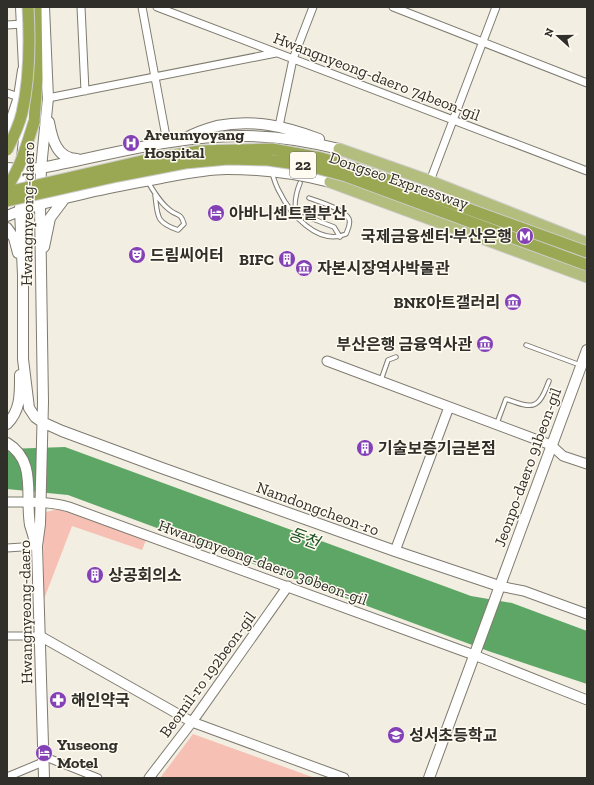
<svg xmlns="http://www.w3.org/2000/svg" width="594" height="785" font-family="'Zilla Slab','Noto Sans KR',serif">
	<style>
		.green { fill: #f6c0b4 }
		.water { fill: #5da665 }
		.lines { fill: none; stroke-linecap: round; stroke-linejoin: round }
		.service-casing { stroke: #7f7b70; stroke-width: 5.5 }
		.minor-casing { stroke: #7f7b70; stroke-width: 9 }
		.tertiary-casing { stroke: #7f7b70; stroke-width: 11 }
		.secondary-casing { stroke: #7f7b70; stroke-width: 12 }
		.primary-casing { stroke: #cecdcc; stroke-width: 13 }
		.trunk-casing { stroke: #cecdcc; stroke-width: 13 }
		.service { stroke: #fff; stroke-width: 3.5 }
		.minor { stroke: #fff; stroke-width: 7 }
		.tertiary { stroke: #fff; stroke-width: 9 }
		.secondary { stroke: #fff; stroke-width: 10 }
		.primary { stroke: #b3be7e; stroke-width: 11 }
		.trunk { stroke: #9aa853; stroke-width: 11 }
		.trunk-bridge-casing { stroke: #cecdcc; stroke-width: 13; stroke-linecap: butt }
		.trunk-bridge { stroke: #9aa853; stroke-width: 11 }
		.labels { text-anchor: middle; stroke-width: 3; stroke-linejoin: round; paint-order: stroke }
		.shield { fill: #fffbf1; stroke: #6f6c66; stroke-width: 1 }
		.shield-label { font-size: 15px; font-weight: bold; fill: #312f2a }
		.street-label { font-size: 16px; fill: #312f2a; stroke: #fffbf1 }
		.poi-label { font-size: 16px; font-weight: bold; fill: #312f2a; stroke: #fffbf1; text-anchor: start }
		.water-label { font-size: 17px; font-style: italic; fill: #1f5327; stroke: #fffbf1 }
	</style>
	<rect width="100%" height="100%" fill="#f2eee1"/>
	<!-- green -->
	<path class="green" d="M58,509L146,540L142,550L72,526L44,599L43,520L46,512Z
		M193,734L315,778H160Z"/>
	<!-- water -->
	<path class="water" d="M65,447L471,596L512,603L587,631V684L491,652L68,495L7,489V449Z"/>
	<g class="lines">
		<!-- service casing -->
		<g class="service-casing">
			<path id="service" d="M272,173C274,179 276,186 279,191C290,214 318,246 346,234C348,229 351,224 349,219C345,209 319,202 309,198
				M148,182C154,192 161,204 171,211C178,216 181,213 184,224L178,230C155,222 158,216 155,195
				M300,183C295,195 294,204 296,217H308L334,227L340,237
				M526,345L580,365
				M381,380L388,360L396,357
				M497,423L506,399C534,409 538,410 549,381"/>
		</g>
		<!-- minor casing -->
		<g class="minor-casing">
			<path id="minor" d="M81,7L85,91
				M142,7L167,142
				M157,7L587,171
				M393,7L587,83
				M7,25L22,24
				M7,93L19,97
				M48,98L276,53
				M279,126L293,59L313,7
				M430,181L496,7
				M7,548L37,546
				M7,636H40
				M43,756L98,778
				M7,777L43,762"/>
		</g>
		<!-- tertiary casing -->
		<g class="tertiary-casing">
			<path id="tertiary" d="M327,361L551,445L563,456L587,464
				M7,502C28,502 49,501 69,507L474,655L587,700
				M395,551L449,407
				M499,586L524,591L587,614
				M40,636L192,722L344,778
				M149,778L192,722L288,586"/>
		</g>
		<!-- secondary casing -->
		<g class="secondary-casing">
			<path id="secondary" d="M21,7L24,67
				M27,109L21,169L20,210L23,275V359L29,408L35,417L42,422L62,431L159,467L395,551L499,586
				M49,122C52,139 57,159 77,159
				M7,133L19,97L23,70
				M186,138C196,132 206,129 217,126C254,119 284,126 319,139
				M7,168L21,169L41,168C109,155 177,135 245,136C277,136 308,141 339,149
				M7,216C35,204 65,198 95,191C117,186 139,182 161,178C182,174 205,169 227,169C263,169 296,173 330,182
				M7,228L14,238L18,253
				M44,247L50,218L65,198
				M7,424C21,410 20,393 20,375
				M7,443C37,461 25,495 30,525C32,531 34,537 35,543
				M44,778L37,546L40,524L43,402L40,205L41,168L48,98L44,7
				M429,778L587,350"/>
		</g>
		<!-- primary casing -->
		<g class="primary-casing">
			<path id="primary" d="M339,149L430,181L587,243
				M330,182L587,277"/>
		</g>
		<!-- trunk casing -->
		<g class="trunk-casing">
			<path id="trunk" d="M34,122L37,79L36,7"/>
		</g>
		<!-- service -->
		<use href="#service" class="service"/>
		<!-- minor -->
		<use href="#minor" class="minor"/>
		<!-- tertiary -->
		<use href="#tertiary" class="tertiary"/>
		<!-- secondary -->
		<use href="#secondary" class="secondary"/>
		<!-- primary -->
		<use href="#primary" class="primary"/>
		<!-- trunk -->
		<use href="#trunk" class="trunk"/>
		<!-- trunk-bridge casing -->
		<g class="trunk-bridge-casing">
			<path id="trunk-bridge" d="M7,150C13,138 19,126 22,113C30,78 30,42 28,7
				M7,187C21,167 27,144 34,122
				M7,192L159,157L200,151L272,149L321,158L352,167L587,252
				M7,201L118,176L185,163L228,159L268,160L309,166L346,176L587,265"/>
		</g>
		<!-- trunk-bridge -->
		<use href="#trunk-bridge" class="trunk-bridge"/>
	</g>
	<!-- icons -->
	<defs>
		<g id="hospital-disc" transform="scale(0.9)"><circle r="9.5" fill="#8441b5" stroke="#fffbf1"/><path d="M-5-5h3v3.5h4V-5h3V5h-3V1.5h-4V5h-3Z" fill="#fff"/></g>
		<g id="hotel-disc" transform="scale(0.9)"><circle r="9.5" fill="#8441b5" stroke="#fffbf1"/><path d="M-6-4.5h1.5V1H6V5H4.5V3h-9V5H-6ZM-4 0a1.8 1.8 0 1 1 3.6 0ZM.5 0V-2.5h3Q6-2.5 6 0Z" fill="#fff"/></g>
		<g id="metro-disc" transform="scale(0.9)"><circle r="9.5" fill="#8441b5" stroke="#fffbf1"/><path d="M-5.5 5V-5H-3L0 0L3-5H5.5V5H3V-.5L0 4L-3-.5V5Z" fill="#fff"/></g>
		<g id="theatre-disc" transform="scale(0.9)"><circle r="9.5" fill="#8441b5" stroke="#fffbf1"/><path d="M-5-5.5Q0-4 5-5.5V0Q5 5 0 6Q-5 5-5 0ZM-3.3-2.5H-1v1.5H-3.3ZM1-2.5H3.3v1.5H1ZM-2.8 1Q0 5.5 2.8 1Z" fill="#fff"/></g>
		<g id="building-disc" transform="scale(0.9)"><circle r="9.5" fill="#8441b5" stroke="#fffbf1"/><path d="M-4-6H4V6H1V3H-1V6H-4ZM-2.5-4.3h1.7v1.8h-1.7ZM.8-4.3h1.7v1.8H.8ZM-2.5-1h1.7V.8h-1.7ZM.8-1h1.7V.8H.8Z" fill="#fff"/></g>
		<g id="museum-disc" transform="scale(0.9)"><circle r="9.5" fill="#8441b5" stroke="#fffbf1"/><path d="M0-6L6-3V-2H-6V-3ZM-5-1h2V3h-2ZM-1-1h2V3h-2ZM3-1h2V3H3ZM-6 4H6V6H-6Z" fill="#fff"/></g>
		<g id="pharmacy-disc" transform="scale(0.9)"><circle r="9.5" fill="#8441b5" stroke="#fffbf1"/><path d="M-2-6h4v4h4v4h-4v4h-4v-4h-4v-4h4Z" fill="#fff"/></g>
		<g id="school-disc" transform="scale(0.9)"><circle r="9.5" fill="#8441b5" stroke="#fffbf1"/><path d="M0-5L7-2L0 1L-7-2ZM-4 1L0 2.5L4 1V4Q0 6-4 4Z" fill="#fff"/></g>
	</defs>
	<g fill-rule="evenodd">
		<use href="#hospital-disc" x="131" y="143"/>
		<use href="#hotel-disc" x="216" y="213"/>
		<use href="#metro-disc" x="525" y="236"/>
		<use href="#theatre-disc" x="137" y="255"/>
		<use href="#building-disc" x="287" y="259"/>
		<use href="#museum-disc" x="304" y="268"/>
		<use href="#museum-disc" x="513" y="302"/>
		<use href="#museum-disc" x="485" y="344"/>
		<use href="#building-disc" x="365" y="448"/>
		<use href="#building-disc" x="95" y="575"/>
		<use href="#pharmacy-disc" x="58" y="700"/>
		<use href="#school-disc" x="396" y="735"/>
		<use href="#hotel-disc" x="44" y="753"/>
	</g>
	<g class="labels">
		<!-- shield labels -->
		<rect class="shield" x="290" y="152" width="26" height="26" rx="3"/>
		<g class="shield-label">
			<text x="303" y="170">22</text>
		</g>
		<!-- street labels -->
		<g class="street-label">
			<text transform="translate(377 76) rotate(21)" y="6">Hwangnyeong-daero 74beon-gil</text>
			<text transform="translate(399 180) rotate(19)" y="6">Dongseo Expressway</text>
			<text transform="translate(27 214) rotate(-89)" y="6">Hwangnyeong-daero</text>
			<text transform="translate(527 467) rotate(-70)" y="6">Jeonpo-daero 91beon-gil</text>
			<text transform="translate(318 508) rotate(20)" y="6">Namdongcheon-ro</text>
			<text transform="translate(263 562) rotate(20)" y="6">Hwangnyeong-daero 30beon-gil</text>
			<text transform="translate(25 612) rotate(-91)" y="6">Hwangnyeong-daero</text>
			<text transform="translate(207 674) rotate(-54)" y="6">Beomil-ro 192beon-gil</text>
		</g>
		<!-- poi labels -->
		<g class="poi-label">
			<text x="144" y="140">Areumyoyang<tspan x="144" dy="18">Hospital</tspan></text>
			<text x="229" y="219">아바니센트럴부산</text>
			<text x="512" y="242" text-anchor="end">국제금융센터·부산은행</text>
			<text x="150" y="261">드림씨어터</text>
			<text x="274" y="265" text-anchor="end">BIFC</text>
			<text x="317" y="274">자본시장역사박물관</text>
			<text x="500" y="308" text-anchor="end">BNK아트갤러리</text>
			<text x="472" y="350" text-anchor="end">부산은행 금융역사관</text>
			<text x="378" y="454">기술보증기금본점</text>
			<text x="108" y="581">상공회의소</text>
			<text x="71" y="706">해인약국</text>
			<text x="409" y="741">성서초등학교</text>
			<text x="57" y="750">Yuseong<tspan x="57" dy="18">Motel</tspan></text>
		</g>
		<!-- water labels -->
		<g class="water-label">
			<text transform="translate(304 538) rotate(20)" y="6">동천</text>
		</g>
	</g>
	<!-- border -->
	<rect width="594" height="785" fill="none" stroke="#312f2a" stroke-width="16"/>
	<!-- north arrow -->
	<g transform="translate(558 36) rotate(291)" stroke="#fffbf1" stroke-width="3" paint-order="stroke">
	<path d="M0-3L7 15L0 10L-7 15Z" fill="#312f2a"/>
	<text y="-6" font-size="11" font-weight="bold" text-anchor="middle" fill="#312f2a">N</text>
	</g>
</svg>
